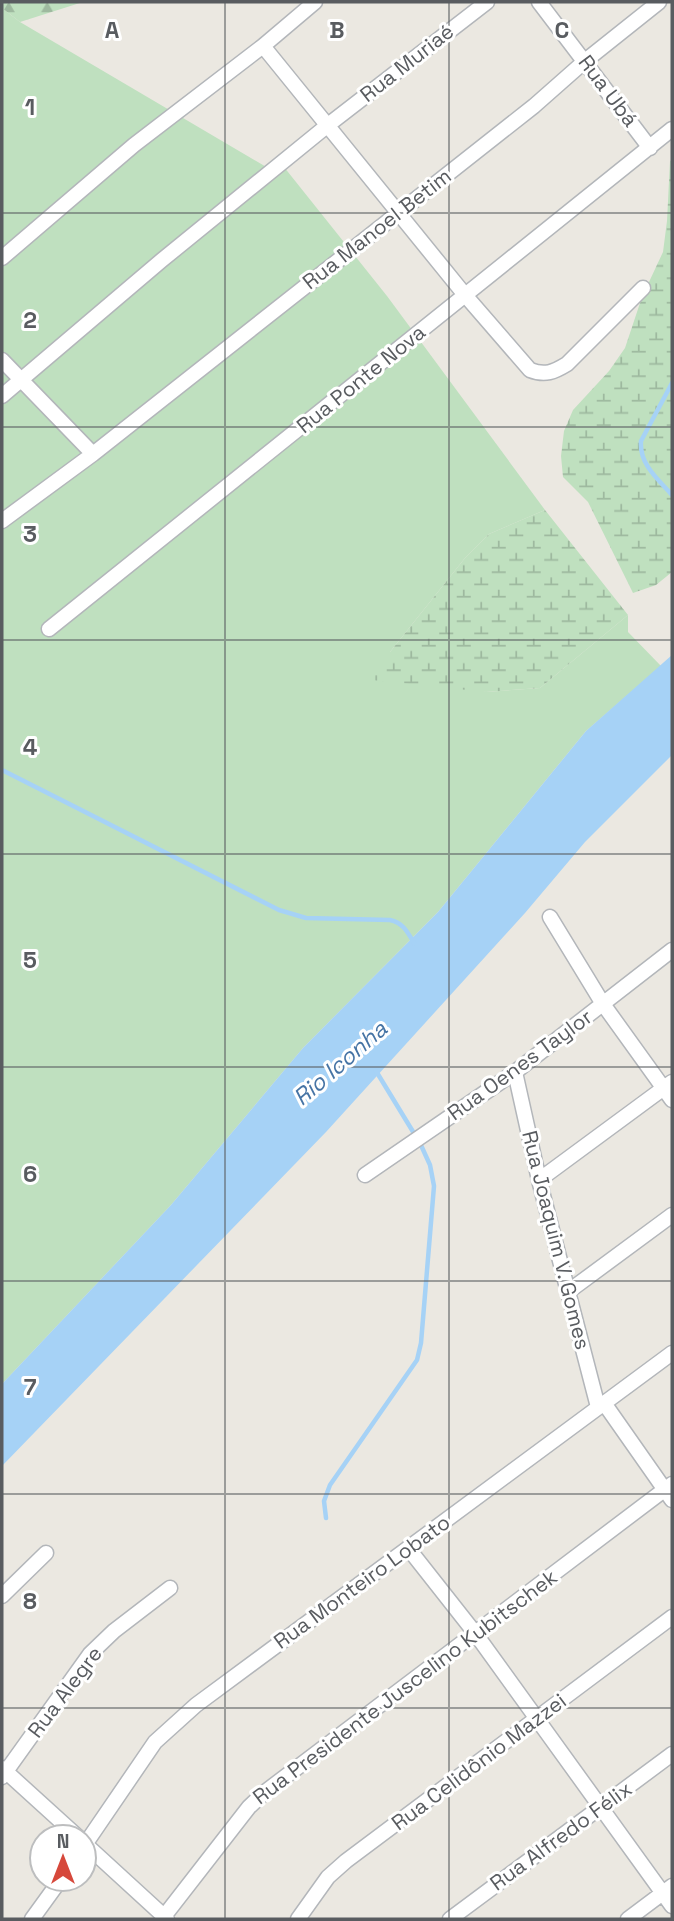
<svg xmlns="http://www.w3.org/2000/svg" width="674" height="1921" font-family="'Space Grotesk',sans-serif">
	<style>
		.grass { fill: #bfe0bf }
		.forest { fill: url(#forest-firs) }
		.wetland { fill: url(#wetland-marsh) }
		.water { fill: #a6d2f6 }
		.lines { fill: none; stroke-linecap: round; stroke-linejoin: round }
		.stream { stroke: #a6d2f6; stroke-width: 4.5 }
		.street-casing { stroke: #b3b6ba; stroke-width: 17 }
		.street { stroke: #fff; stroke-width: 14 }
		.grid { fill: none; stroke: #595c60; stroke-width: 2; stroke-opacity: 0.55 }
		.labels { text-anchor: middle; stroke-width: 6; stroke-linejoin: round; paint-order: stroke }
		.street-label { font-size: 21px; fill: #595c60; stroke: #fff }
		.water-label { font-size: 23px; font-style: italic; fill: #4674a5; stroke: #fff }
		.grid-label { font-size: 23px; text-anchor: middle; font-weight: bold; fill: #595c60; stroke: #fff; stroke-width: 6; stroke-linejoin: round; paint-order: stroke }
	</style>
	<defs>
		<pattern id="forest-firs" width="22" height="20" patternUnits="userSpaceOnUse" patternTransform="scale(1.75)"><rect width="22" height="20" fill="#bfe0bf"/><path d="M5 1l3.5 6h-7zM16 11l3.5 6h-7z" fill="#9eb99f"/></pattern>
		<pattern id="wetland-marsh" width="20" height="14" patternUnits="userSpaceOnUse" patternTransform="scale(1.75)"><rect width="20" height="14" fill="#bfe0bf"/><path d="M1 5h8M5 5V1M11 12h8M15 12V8" fill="none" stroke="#9eb99f"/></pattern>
	</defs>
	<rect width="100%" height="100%" fill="#ebe8e1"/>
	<!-- grass -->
	<path class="grass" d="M2,2V8L20,22L268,168L280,162L387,296L545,510L489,534L465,558L390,652L486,692L540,688L628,615V632L661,666L586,731L438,912L303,1048L171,1205L2,1384Z"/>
	<!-- forest -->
	<path class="forest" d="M3,2H83L20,22L2,8Z"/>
	<!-- wetland -->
	<path class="wetland" d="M672,160V572L656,585L633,593L588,502L563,477L561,456L564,431L573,410L609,371L625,348L642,297L663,252L667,221L670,161Z
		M545,510L628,615L540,688L486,692L372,680L390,652L465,558L489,534Z"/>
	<!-- water -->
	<path class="water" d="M672,655V755L585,842L525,913L326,1132L2,1466V1384L171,1205L303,1048L438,912L586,731Z"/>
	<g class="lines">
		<!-- stream -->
		<path class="stream" d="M672,383L641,441C639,464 658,479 672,495
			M2,770L279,910L306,918L390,920C403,923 407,931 414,943
			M376,1071L415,1135
			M326,1518L324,1501L330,1485L417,1360L421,1343L434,1186L430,1165L420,1143"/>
		<!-- street casing -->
		<g class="street-casing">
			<path id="street" d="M539,2L650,148
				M263,46L465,295L530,370C545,376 554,372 567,364L643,288
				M2,258L134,145L263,46L315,2
				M2,360L93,454
				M2,396L162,260L328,125L487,2
				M2,521L93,454L534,106L585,61L659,2
				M49,629L672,129
				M550,917L603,1004L672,1100
				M515,1072L539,1180L598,1407
				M365,1175L515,1072L672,950
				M539,1180L672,1082
				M569,1291L672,1215
				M604,1403L672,1500
				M408,1548L475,1633L672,1906
				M2,1596L46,1553
				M2,1768L78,1837
				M2,1777L90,1654L114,1631L170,1588
				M84,1843L167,1919
				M84,1846L155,1742L196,1705L672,1353
				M32,1919L61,1879
				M162,1919L249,1807L265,1792L672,1484
				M298,1919L328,1877L346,1861L672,1617
				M450,1919L672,1754
				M628,1919L672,1886"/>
		</g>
		<!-- street -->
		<use href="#street" class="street"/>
	</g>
	<!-- grid -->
	<path class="grid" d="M225,2V1919M449,2V1919M2,213H672M2,427H672M2,640H672M2,854H672M2,1067H672M2,1281H672M2,1494H672M2,1708H672"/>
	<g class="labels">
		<!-- street labels -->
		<g class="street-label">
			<text transform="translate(407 63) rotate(-38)" y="7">Rua Muriaé</text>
			<text transform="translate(608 91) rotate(53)" y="7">Rua Ubá</text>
			<text transform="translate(377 229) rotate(-38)" y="7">Rua Manoel Betim</text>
			<text transform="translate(361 379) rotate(-39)" y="7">Rua Ponte Nova</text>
			<text transform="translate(520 1065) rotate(-36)" y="7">Rua Oenes Taylor</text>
			<text transform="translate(556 1240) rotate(76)" y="7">Rua Joaquim V. Gomes</text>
			<text transform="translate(362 1582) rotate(-36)" y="7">Rua Monteiro Lobato</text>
			<text transform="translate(405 1687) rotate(-37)" y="7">Rua Presidente Juscelino Kubitschek</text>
			<text transform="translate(65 1692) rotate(-53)" y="7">Rua Alegre</text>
			<text transform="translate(479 1762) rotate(-37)" y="7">Rua Celidônio Mazzei</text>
			<text transform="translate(561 1836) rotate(-36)" y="7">Rua Alfredo Félix</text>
		</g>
		<!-- water labels -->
		<g class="water-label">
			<text transform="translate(340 1063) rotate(-41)" y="8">Rio Iconha</text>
		</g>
	</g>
	<g class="grid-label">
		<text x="112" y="38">A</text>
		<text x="337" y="38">B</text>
		<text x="562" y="38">C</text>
		<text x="30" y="115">1</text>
		<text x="30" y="328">2</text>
		<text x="30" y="542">3</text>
		<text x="30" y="755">4</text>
		<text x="30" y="968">5</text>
		<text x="30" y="1182">6</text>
		<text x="30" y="1395">7</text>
		<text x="30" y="1609">8</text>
	</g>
	<!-- border -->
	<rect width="674" height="1921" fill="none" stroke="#595c60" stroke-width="7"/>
	<!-- north arrow -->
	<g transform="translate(63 1858)"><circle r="33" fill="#ffffff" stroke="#bdbebf" stroke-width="2"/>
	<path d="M0-5L12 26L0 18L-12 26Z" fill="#d6483b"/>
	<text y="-10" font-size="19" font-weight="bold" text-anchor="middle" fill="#595c60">N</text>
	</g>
</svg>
